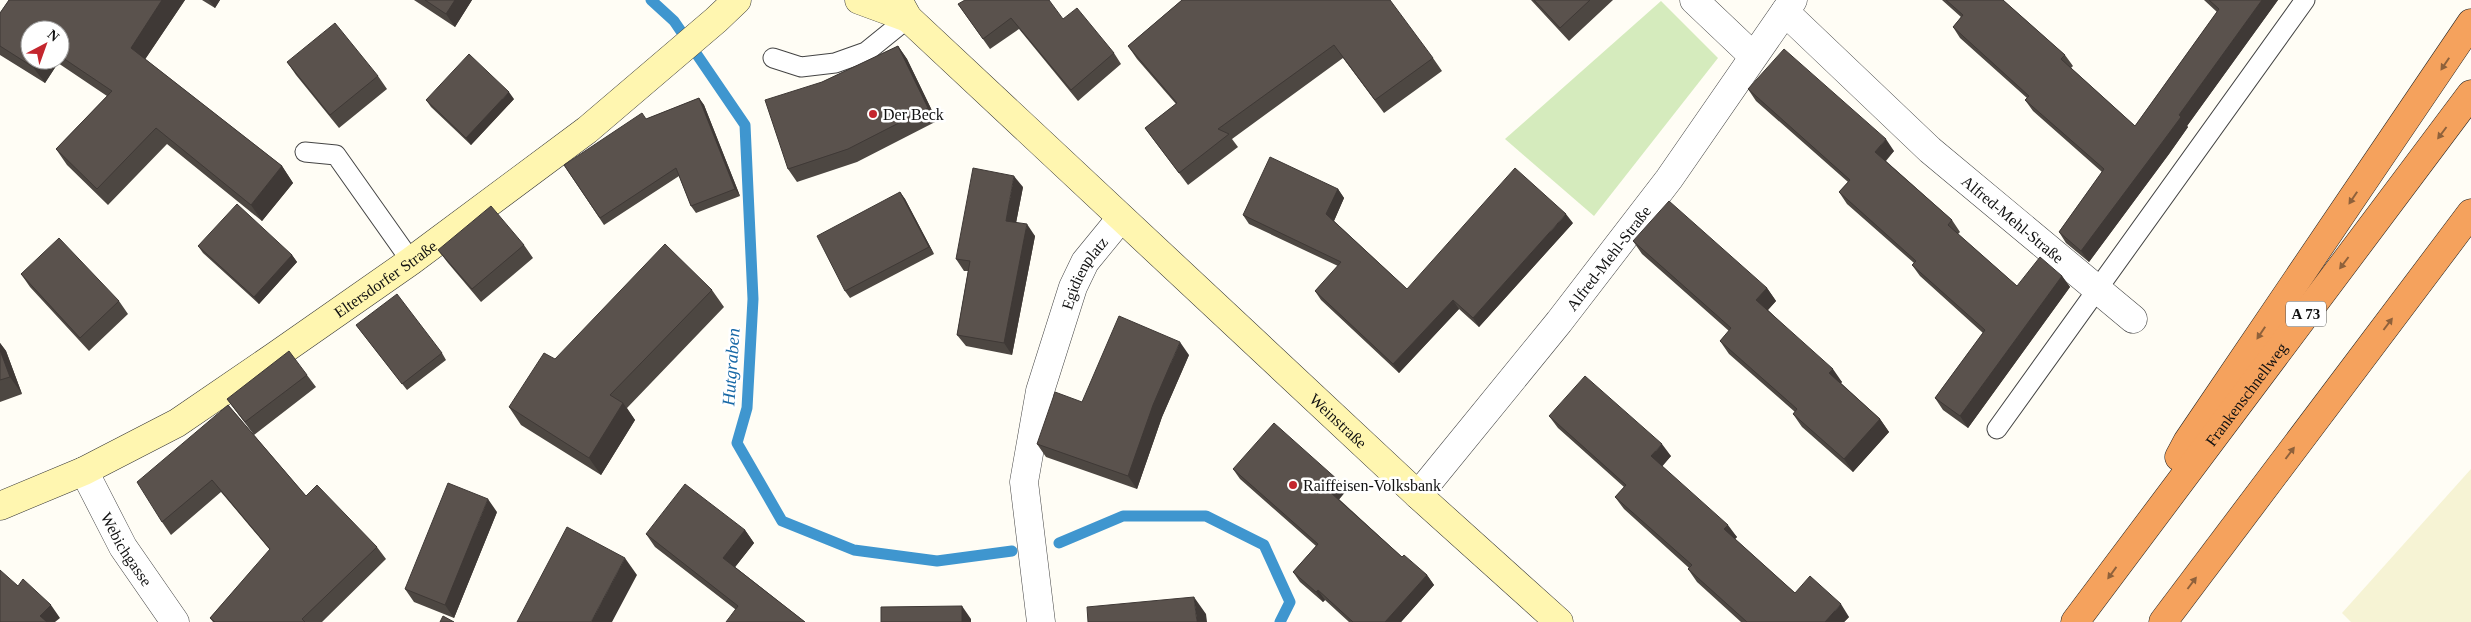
<svg xmlns="http://www.w3.org/2000/svg" width="2471" height="622" font-family="Georgia,serif">
	<style>
		.farmland { fill: #f6f3d4 }
		.green { fill: #d5ebbd }
		.lines { fill: none; stroke-linecap: round; stroke-linejoin: round }
		.stream { stroke: #3f96cf; stroke-width: 11 }
		.lane-casing { stroke: #444; stroke-width: 21 }
		.street-casing { stroke: #444; stroke-width: 29 }
		.secondary-casing { stroke: #333; stroke-width: 29 }
		.highway-casing { stroke: #222; stroke-width: 29 }
		.lane { stroke: #fff; stroke-width: 19 }
		.street { stroke: #fff; stroke-width: 28 }
		.secondary { stroke: #fff6b0; stroke-width: 28 }
		.highway { stroke: #f5a25d; stroke-width: 28 }
		.wall { fill: #4d4742; fill-rule: evenodd }
		.shaded-wall { fill: #3f3936 }
		.building { fill: #5a524d; stroke: #3f3936 }
		.oneway { fill: #8e613b }
		.poi-dot { fill: #c4262e; stroke: #fff; stroke-width: 2 }
		.labels { text-anchor: middle; stroke-width: 5; stroke-linejoin: round; paint-order: stroke }
		.shield { fill: #fff; stroke: #585858; stroke-width: 1 }
		.shield-label { font-size: 15px; font-weight: bold; fill: #111 }
		.poi-label { font-size: 16px; fill: #111; stroke: #fff; text-anchor: start }
		.street-label { font-size: 16px; fill: #111; stroke: #fff }
		.water-label { font-size: 18px; font-style: italic; fill: #1768a6; stroke: #fff }
	</style>
	<rect width="100%" height="100%" fill="#fffdf5"/>
	<!-- farmland -->
	<path class="farmland" d="M2471,469V622H2351L2342,613Z"/>
	<!-- green -->
	<path class="green" d="M1661,1L1718,58L1594,216L1505,139Z"/>
	<g class="lines">
		<!-- stream -->
		<path class="stream" d="M651,0L674,21L745,125L753,299L747,408L737,443L782,521L854,550L937,561L1012,551
			M1059,543L1123,516H1206L1264,545L1290,602L1280,622"/>
		<!-- lane casing -->
		<g class="lane-casing">
			<path id="lane" d="M773,58L801,67L835,63L866,52L908,18
				M305,152L336,155L411,261
				M1997,429L2305,0"/>
		</g>
		<!-- street casing -->
		<g class="street-casing">
			<g id="street">
				<path d="M1694,0L1753,56"/>
				<path id="s1" d="M1785,12L1930,150L2133,319"/>
				<path id="s2" d="M84,471L123,547L175,622"/>
				<path id="s3" d="M1418,495L1559,322L1669,179L1793,0"/>
				<path id="s4" d="M1041,622L1024,482L1040,391L1073,287L1085,262L1121,218"/>
			</g>
		</g>
		<!-- secondary casing -->
		<g class="secondary-casing">
			<g id="secondary">
				<path d="M859,0L908,18"/>
				<path id="s5" d="M898,0L908,18L1418,495L1559,622"/>
				<path id="s6" d="M0,506L84,471L177,423L275,356L411,261L587,130L716,20L737,0"/>
			</g>
		</g>
		<!-- highway casing -->
		<g class="highway-casing">
			<g id="highway">
				<path d="M2179,457L2187,442L2471,23"/>
				<path id="s7" d="M2075,622L2471,94"/>
				<path d="M2163,622L2471,213"/>
			</g>
		</g>
		<!-- lane -->
		<use href="#lane" class="lane"/>
		<!-- street -->
		<use href="#street" class="street"/>
		<!-- secondary -->
		<use href="#secondary" class="secondary"/>
		<!-- highway -->
		<use href="#highway" class="highway"/>
	</g>
	<!-- wall -->
	<path class="wall" d="M9,0H185L145,59L282,166L293,183L262,221L167,144L108,205L67,165L56,149L107,96L58,63L45,83L0,55V13ZM30,30H60V60H30Z
		M202,0H220L215,8Z
		M414,0H472L455,27Z
		M1182,0L1433,58L1442,71L1384,113L1343,58L1232,139L1238,147L1188,185L1145,128L1176,104L1137,59L1128,46Z
		M1531,0H1613L1569,41Z
		M1942,0H2003L2065,55L2073,66L2071,68L2135,126L2217,12L2204,0H2278L2187,126L2188,127L2169,154L2089,262L2066,243L2059,232L2102,172L2033,111L2025,100L2027,98L1960,38L1953,27L1961,17Z
		M958,4L1063,19L1114,53L1121,64L1078,101L1019,29L990,49Z
		M898,46L907,59L937,121L857,162L797,182L788,169L822,82Z
		M287,62L378,76L387,89L339,128L296,75Z
		M1748,89L1894,151L1886,161L1952,220L1960,232L1958,234L2017,286L2062,276L2070,287L1968,428L1943,410L1935,398L1983,333L1920,276L1912,265L1914,263L1847,204L1839,192L1848,182L1756,101Z
		M699,98L704,105L740,196L696,213L691,206L679,176L604,225L564,165L646,119Z
		M514,99L471,145L431,107L426,100Z
		M1023,187L1016,223L1035,236L1012,355L966,346L957,335L968,271H964L956,259Z
		M1338,189L1344,198L1334,221L1407,289L1573,223L1479,327L1459,309L1399,373L1321,300L1315,291L1338,266L1249,224L1243,215Z
		M900,192L905,199L934,254L850,298L845,291Z
		M1633,241L1767,288L1776,301L1768,310L1842,382L1841,383L1880,419L1889,432L1853,472L1802,427L1793,414L1795,412L1729,354L1720,341L1729,331L1642,254Z
		M524,245L533,258L481,302L448,263L438,250Z
		M198,246L292,255L297,262L259,304L203,253Z
		M21,274L119,301L128,314L89,351L30,287Z
		M712,290L724,307L627,408L635,420L601,475L521,425L509,407L555,359Z
		M356,325L442,353L446,360L407,390Z
		M0,343L6,351L22,394L0,402Z
		M1189,355L1162,417L1137,489L1046,457L1037,444L1082,402Z
		M307,375L316,387L254,435L227,399Z
		M228,405L306,496L377,547L386,559L322,622H213L210,618L270,550L221,492L171,535L162,522Z
		M1549,416L1671,456L1662,466L1737,537L1735,539L1795,593L1849,617L1844,622H1741L1697,582L1688,569L1689,568L1624,509L1615,497L1624,487L1558,428Z
		M1233,469L1346,491L1339,499L1402,557L1427,575L1434,585L1401,622H1349L1325,600L1323,602L1300,582L1293,572L1316,546L1240,479Z
		M497,512L454,618L414,602L405,589Z
		M745,530L754,543L735,567L805,622L735,609L655,547L646,534Z"/>
	<!-- shaded-wall -->
	<path class="shaded-wall" d="M162,0H185L142,64L131,48Z
		M209,0H220L215,8Z
		M455,0H472L455,27L446,14Z
		M2262,0H2278L2187,126L2188,127L2169,154L2089,262L2081,251Z
		M898,46L907,59L937,121L928,108Z
		M38,60H55L58,63L45,83L33,67Z
		M509,92L514,99L471,145L466,138Z
		M699,98L704,105L740,196L735,189Z
		M1886,139L1894,151L1883,163L1875,152Z
		M282,166L293,183L262,221L251,205Z
		M1014,176L1023,187L1014,233L1006,221Z
		M1338,189L1344,198L1333,223L1326,214Z
		M900,192L905,199L934,254L929,247Z
		M1566,214L1573,223L1479,327L1473,318Z
		M1027,224L1035,236L1012,355L1004,343Z
		M292,255L297,262L259,304L254,297Z
		M2062,276L2070,287L1968,428L1960,416Z
		M1767,288L1776,301L1765,313L1756,300Z
		M1453,300L1459,309L1399,373L1393,364Z
		M1180,342L1189,355L1162,417L1137,489L1128,476L1153,405Z
		M0,343L6,351L22,394L10,377L0,350Z
		M1833,369L1842,382L1838,386L1829,373Z
		M623,403L635,420L601,475L589,458Z
		M1880,419L1889,432L1853,472L1844,459Z
		M1662,444L1671,456L1660,469L1651,456Z
		M1339,481L1346,491L1337,502L1330,492Z
		M488,499L497,512L454,618L445,605Z
		M1728,525L1737,537L1733,541L1724,529Z
		M745,530L754,543L732,571L723,558Z
		M625,558L637,575L612,622H591Z
		M1427,575L1434,585L1401,622H1385Z
		M1318,590L1325,600L1323,602L1316,592Z
		M1194,597L1206,614L1207,622H1197Z
		M1841,604L1849,617L1844,622H1825Z
		M51,605L60,618L55,622H45L40,616Z
		M962,606L971,619V622H962Z"/>
	<!-- building -->
	<path class="building" d="M9,0H162L131,48L282,166L251,205L156,128L97,189L56,149L112,91L60,56V30H30V60H38L33,67L0,46V13Z
		M425,0H455L446,14Z
		M965,0H1049L1063,19L1077,8L1114,53L1071,90L1011,18L983,39L958,4Z
		M1182,0H1390L1433,58L1375,100L1334,45L1218,129L1229,134L1179,173L1145,128L1177,103L1128,46Z
		M1534,0H1590L1560,28Z
		M1946,0H2003L2065,55L2061,59L2135,126L2219,9L2209,0H2262L2179,115L2181,117L2161,144L2081,251L2059,232L2104,169L2025,100L2029,96L1953,27L1963,15Z
		M335,23L378,76L330,115L287,62Z
		M898,46L928,108L848,149L788,169L765,100L822,82Z
		M1784,49L1886,139L1875,152L1952,220L1948,225L2017,286L2040,257L2062,276L1960,416L1935,398L1985,330L1912,265L1916,261L1839,192L1850,180L1748,89Z
		M469,54L509,92L466,138L426,100Z
		M699,98L735,189L691,206L676,168L600,218L564,165L642,113L646,119Z
		M1270,157L1338,189L1326,214L1407,289L1515,168L1566,214L1473,318L1453,300L1393,364L1315,291L1341,262L1243,215Z
		M973,168L1014,176L1006,221L1027,224L1004,343L957,335L970,261L956,259Z
		M900,192L929,247L845,291L817,236Z
		M1669,201L1767,288L1756,300L1833,369L1829,373L1880,419L1844,459L1793,414L1797,409L1720,341L1731,328L1633,241Z
		M237,204L292,255L254,297L198,246Z
		M491,206L524,245L472,289L438,250Z
		M59,238L119,301L80,338L21,274Z
		M665,244L712,290L610,395L623,403L589,458L509,407L544,353L555,359Z
		M397,294L442,353L402,384L356,325Z
		M1119,316L1180,342L1153,405L1128,476L1037,444L1055,392L1082,402Z
		M0,350L10,377L0,380Z
		M289,351L307,375L245,422L227,399Z
		M1585,376L1662,444L1651,456L1728,525L1724,529L1795,593L1810,576L1841,604L1825,622H1747L1688,569L1692,565L1615,497L1626,485L1549,416Z
		M228,405L306,496L317,485L377,547L302,619L305,622H215L210,618L270,549L212,480L162,522L137,482Z
		M1274,423L1339,481L1330,492L1402,557L1404,555L1427,575L1385,622H1353L1318,590L1316,592L1293,572L1318,544L1233,469Z
		M448,483L488,499L445,605L405,589Z
		M685,484L745,530L723,558L805,622H726L738,606L646,534Z
		M567,527L625,558L591,622H517Z
		M0,570L18,586L23,579L51,605L40,616L47,622H0Z
		M1194,597L1197,622H1088L1087,607Z
		M962,606V622H881V607Z
		M443,616L454,622H440Z"/>
	<!-- one-way arrows -->
	<defs><path id="oneway-solid" d="M-6-.8H1V-3.2L6.5 0L1 3.2V.8H-6Z" transform="scale(1.25)"/></defs>
	<g class="oneway">
		<use href="#oneway-solid" transform="translate(2445 64) rotate(124)"/>
		<use href="#oneway-solid" transform="translate(2442 133) rotate(127)"/>
		<use href="#oneway-solid" transform="translate(2353 198) rotate(124)"/>
		<use href="#oneway-solid" transform="translate(2344 263) rotate(127)"/>
		<use href="#oneway-solid" transform="translate(2388 324) rotate(-53)"/>
		<use href="#oneway-solid" transform="translate(2261 333) rotate(124)"/>
		<use href="#oneway-solid" transform="translate(2290 453) rotate(-53)"/>
		<use href="#oneway-solid" transform="translate(2112 573) rotate(126)"/>
		<use href="#oneway-solid" transform="translate(2192 583) rotate(-53)"/>
	</g>
	<!-- markers -->
	<g class="poi-dot">
		<circle cx="873" cy="114" r="5"/>
		<circle cx="1293" cy="485" r="5"/>
	</g>
	<g class="labels">
		<!-- shield labels -->
		<rect class="shield" x="2286" y="301.5" width="40" height="25" rx="4"/>
		<g class="shield-label">
			<text x="2306" y="319">A 73</text>
		</g>
		<!-- poi labels -->
		<g class="poi-label">
			<text x="883" y="120">Der Beck</text>
			<text x="1303" y="491">Raiffeisen-Volksbank</text>
		</g>
		<!-- street labels -->
		<g class="street-label">
			<text dy="6" stroke="none"><textPath href="#s1" startOffset="308">Alfred-Mehl-Straße</textPath></text>
			<text dy="6" stroke="none"><textPath href="#s3" startOffset="304">Alfred-Mehl-Straße</textPath></text>
			<text dy="6" stroke="none"><textPath href="#s4" startOffset="360">Egidienplatz</textPath></text>
			<text dy="6" stroke="none"><textPath href="#s6" startOffset="449">Eltersdorfer Straße</textPath></text>
			<text dy="6" stroke="none"><textPath href="#s7" startOffset="285">Frankenschnellweg</textPath></text>
			<text dy="6" stroke="none"><textPath href="#s5" startOffset="610">Weinstraße</textPath></text>
			<text dy="6" stroke="none"><textPath href="#s2" startOffset="89">Webichgasse</textPath></text>
		</g>
		<!-- water labels -->
		<g class="water-label">
			<text transform="translate(731 367) rotate(-86)" y="6">Hutgraben</text>
		</g>
	</g>
	<!-- north arrow -->
	<g transform="translate(45 45) rotate(41)"><circle r="24" fill="#ffffff" stroke="#a0a0a0"/>
	<path d="M0-4L9 19L0 12L-9 19Z" fill="#c4262e"/>
	<text y="-8" font-size="14" font-weight="bold" text-anchor="middle" fill="#111111">N</text>
	</g>
</svg>
